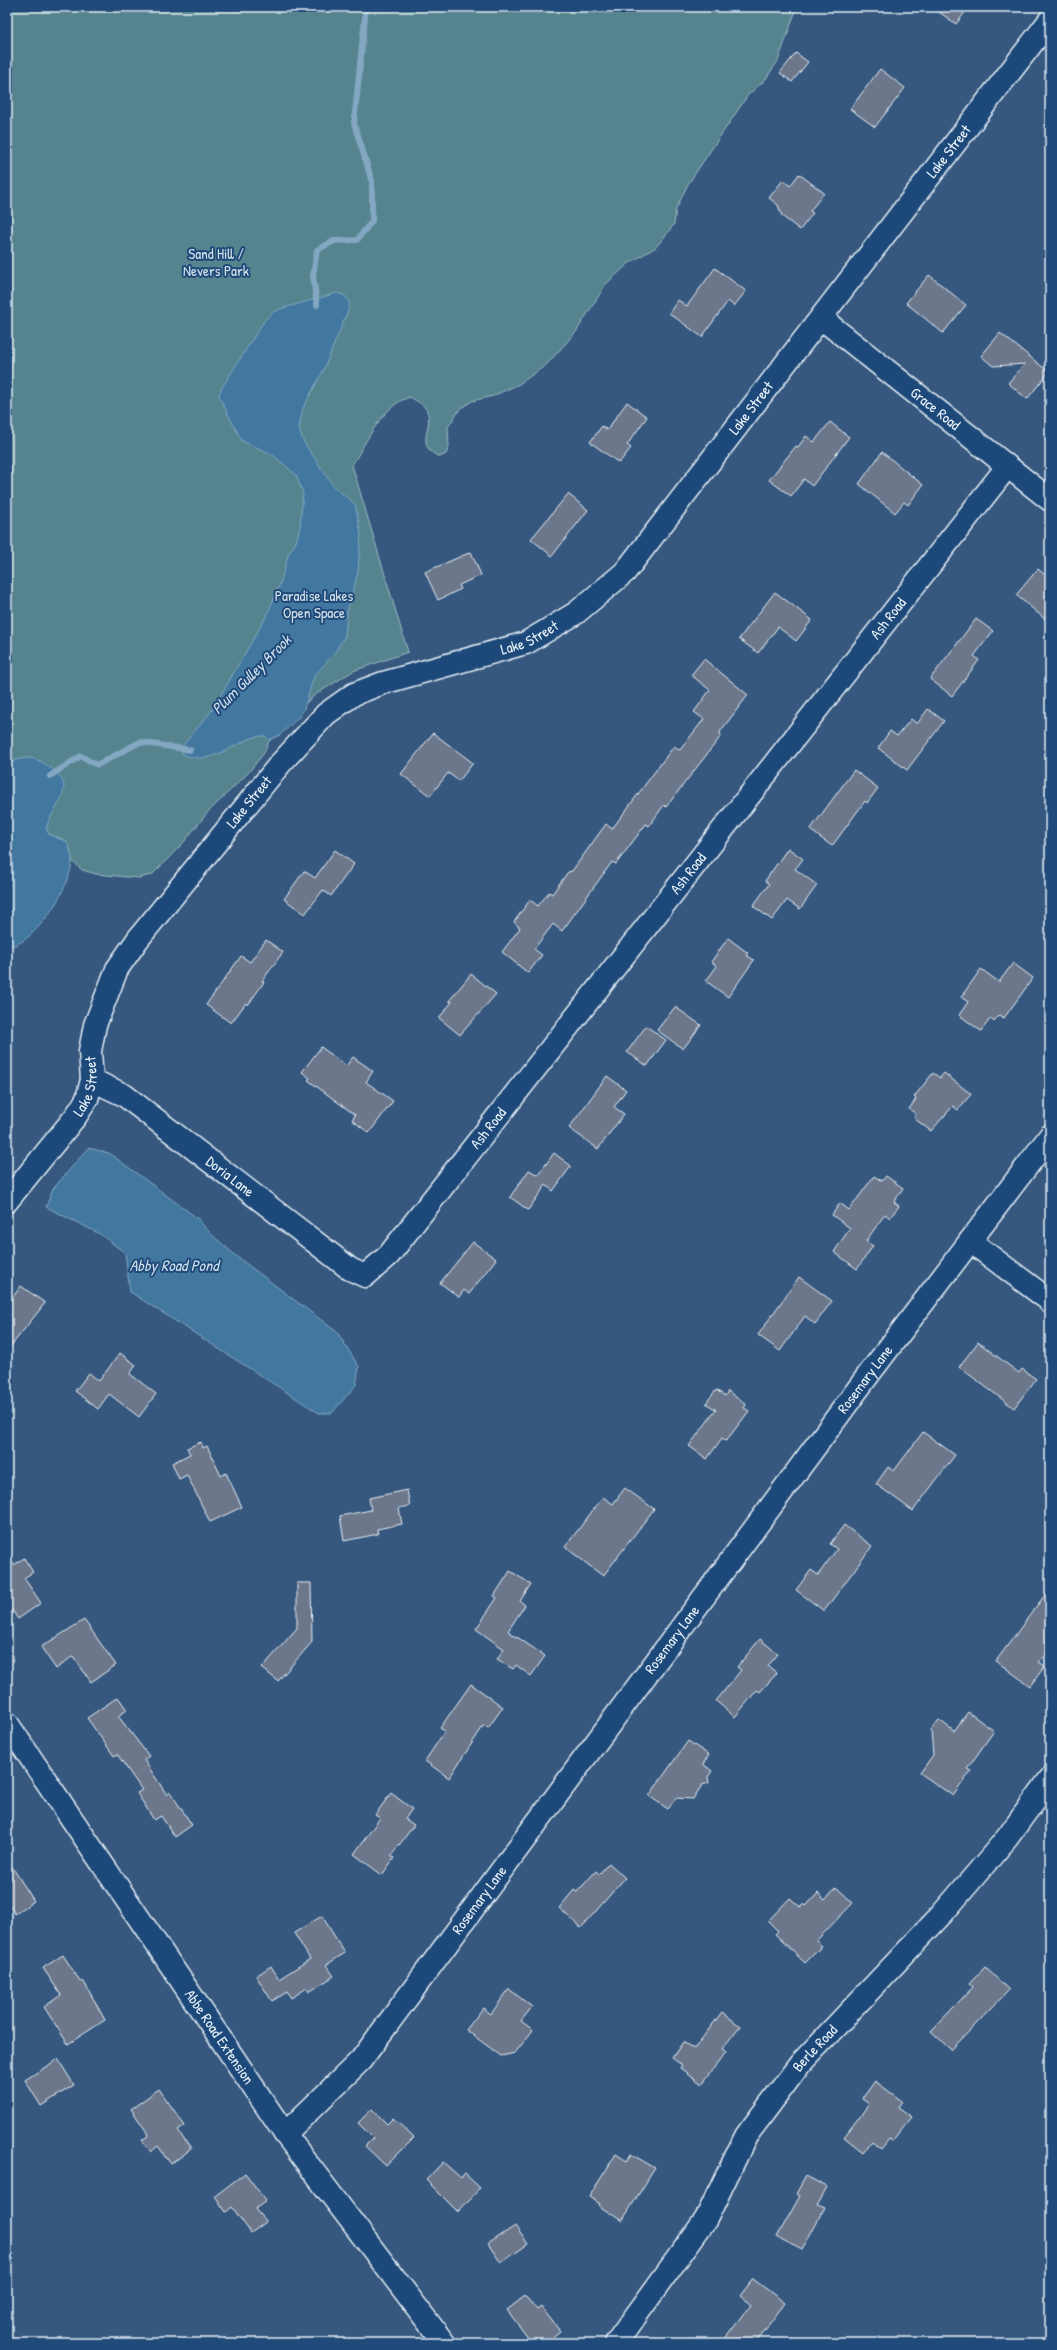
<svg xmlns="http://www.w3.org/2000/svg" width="1057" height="2350" font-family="'Patrick Hand',sans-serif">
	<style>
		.green { fill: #54848e; stroke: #9ebac3 }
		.water { fill: #42779f; stroke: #84a8c3 }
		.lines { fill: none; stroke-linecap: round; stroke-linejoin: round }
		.stream { stroke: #84a8c3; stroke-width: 6 }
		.building { fill: #6c778b; stroke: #e8f1f8 }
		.minor-casing { stroke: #e8f1f8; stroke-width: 25 }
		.minor { stroke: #1f4a7a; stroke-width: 22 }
		.labels { text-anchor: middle; stroke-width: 4; stroke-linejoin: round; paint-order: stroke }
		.street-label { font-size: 15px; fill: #e8f1f8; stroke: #1f4a7a }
		.park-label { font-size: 15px; fill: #d2e1e8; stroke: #1f4a7a }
		.water-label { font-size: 16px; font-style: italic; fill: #cfdfeb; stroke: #1f4a7a }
	</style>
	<rect width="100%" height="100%" fill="#36587f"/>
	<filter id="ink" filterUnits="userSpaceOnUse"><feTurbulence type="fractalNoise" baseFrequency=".025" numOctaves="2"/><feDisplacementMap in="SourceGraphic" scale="8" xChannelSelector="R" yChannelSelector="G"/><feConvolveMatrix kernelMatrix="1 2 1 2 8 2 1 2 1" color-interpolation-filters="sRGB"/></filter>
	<g filter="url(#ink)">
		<!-- green -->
		<path class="green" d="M7,7H797L778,61L765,80L748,95L688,184L676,209L674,224L670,230L656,247L628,264L606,284L576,332L546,365L519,384L493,396L472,401L460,409L448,427L449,447L446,454L440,457C412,445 436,426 426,409C422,403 416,401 410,397C383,404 366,443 352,465L408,652L353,671L315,695L287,720L268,743L264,753L248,773L207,813L184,842L152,875L138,878L96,874L82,870L72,861L70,849L62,839L49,834L7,884Z"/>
		<!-- water -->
		<path class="water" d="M337,293L344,295L349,301V308L323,371L303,408L299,428L303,441L334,487L355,504L361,534L358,572L347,612L345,636L333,655L314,676L304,709L300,716L280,735L269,740L265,736C241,734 214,770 182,754V747L212,710L266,617L281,581L288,555L296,542L300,527L303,493L296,475L272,454L242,441C239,435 219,398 219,395C219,393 221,391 221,389L264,321L273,312L280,309Z
			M27,758C36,758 42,762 49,767C81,786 52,807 46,828L49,834L67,842C69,848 72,854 72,860C72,886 34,946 7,947V767L15,760Z
			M88,1148L109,1153L197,1218L211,1234L236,1256L337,1332L359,1367L356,1385L332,1413H319L130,1292L125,1253L100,1234L46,1207L53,1189Z"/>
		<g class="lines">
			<!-- stream -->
			<path class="stream" d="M317,305L313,276L317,250L334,241L357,240L372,221V181L354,123L366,7
				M50,776L81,756L97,765L140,742L190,750"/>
		</g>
		<!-- building -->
		<path class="building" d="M932,7H969L956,24Z
			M796,53L808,62L792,82L780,73Z
			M880,69L905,88L875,127L850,109Z
			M799,174L824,193L810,211L813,213L800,230L782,216L778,205L769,198L783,180L790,186Z
			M715,268L746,291L734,306L728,301L702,337L669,313L678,300L687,306Z
			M929,275L966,305L943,333L906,303Z
			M1000,333L1049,372L1027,399L1008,383L1025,364L993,366L981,356Z
			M627,402L647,417L627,445L631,448L619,463L590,442L602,426L607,430Z
			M830,422L849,437L812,486L804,479L791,496L769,480L796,446L798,447L806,436L814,442Z
			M882,452L923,485L908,505L904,502L895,513L859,484Z
			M568,494L588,510L552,556L531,539Z
			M471,552L481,575L459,585L461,589L438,600L425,572Z
			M1038,569L1050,579V623L1016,595Z
			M775,592L812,620L796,641L778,627L758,653L739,639Z
			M976,619L993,631L974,656L979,660L952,696L930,679Z
			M704,659L748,695L720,732L721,736L666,807L664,805L649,826L646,824L616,864L612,862L562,931L553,924L534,949L542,955L528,973L502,952L520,928L514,922L530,900L538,906L549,892L552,894L568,872L572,871L606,824L612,829L674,746L680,750L704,719L694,712L710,690L691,675Z
			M928,709L944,721L907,770L878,748L890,731L897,736L911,719L917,724Z
			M433,733L473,763L459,781L448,773L430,796L401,774Z
			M854,770L878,788L867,803L865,801L832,846L810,830Z
			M788,848L803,859L795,869L817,885L800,909L787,900L772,920L753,906L769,884L765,881Z
			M335,850L354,864L331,896L323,890L305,914L284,899L304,871L315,878Z
			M728,938L748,953L746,955L754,960L728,997L706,981L717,966L711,962Z
			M266,940L283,952L262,981L264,982L248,1005L246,1003L231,1023L206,1005L241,956L250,962Z
			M1013,963L1033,978L1004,1018L999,1015L994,1021L991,1018L981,1031L959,1015L968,1002L961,997L981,969L999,982Z
			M471,974L496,994L460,1035L439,1018L452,1002L449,1001Z
			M675,1007L701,1025L683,1049L657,1030Z
			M646,1026L666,1040L647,1066L627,1052Z
			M321,1047L346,1066L353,1057L373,1071L366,1082L393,1101L369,1133L352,1120L355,1115L308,1080L310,1078L302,1072Z
			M933,1073L940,1078L944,1073L971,1094L958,1110L953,1106L931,1131L915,1119V1113L909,1109L916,1099L914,1097Z
			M607,1076L626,1090L614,1107L624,1114L598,1149L569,1128Z
			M554,1153L571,1166L553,1191L546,1185L528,1210L510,1197L529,1170L538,1175Z
			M874,1176L882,1181L886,1176L903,1188L894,1202L899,1206L890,1218L885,1214L866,1241L873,1246L857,1269L834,1252L850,1228L832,1215L840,1203L849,1210Z
			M473,1242L496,1259L469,1294L464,1290L459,1297L440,1283Z
			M799,1277L832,1301L815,1324L805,1316L780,1351L758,1335Z
			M21,1286L45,1303L7,1351V1305Z
			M978,1342L1019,1373L1022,1369L1036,1379L1014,1408L959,1367Z
			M120,1353L136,1365L130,1374L156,1394L139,1417L109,1394L98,1409L75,1391L89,1373L99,1381Z
			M716,1390L725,1396L728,1391L746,1405L744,1408L749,1411L726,1441L722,1438L707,1459L689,1446L716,1410L706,1403Z
			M923,1432L955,1455L913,1511L876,1484L888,1467L894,1471Z
			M201,1442L203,1448L207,1446L221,1476L226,1473L242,1507L210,1522L187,1475L179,1479L172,1463L190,1454L187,1448Z
			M625,1488L654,1509L603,1576L565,1547L603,1497L613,1504Z
			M407,1490L410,1506L399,1508L402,1524L377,1529L378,1534L344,1541L340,1516L371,1510L369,1498Z
			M844,1525L872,1546L824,1611L796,1590L811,1570L818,1575L837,1549L830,1544Z
			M7,1554L14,1565L24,1558L33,1572L24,1578L41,1603L18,1619L7,1603Z
			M510,1571L531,1584L520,1601L525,1605L508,1631L545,1656L531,1676L516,1665L513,1669L497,1659L504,1649L476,1629L497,1598L494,1596Z
			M297,1583H311L312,1642L278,1681L262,1668L297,1628Z
			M1050,1588V1648L1039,1662L1045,1666L1030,1686L996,1661Z
			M84,1620L116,1665L91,1682L73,1656L56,1669L41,1647Z
			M760,1639L778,1654L768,1666L777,1673L760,1692L757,1690L735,1717L716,1701L741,1670L737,1667Z
			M471,1684L503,1707L488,1728L484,1725L449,1778L425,1761L445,1731L440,1728Z
			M118,1697L127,1710L118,1716L149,1756L144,1760L167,1795L170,1792L192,1825L175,1837L161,1816L154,1820L137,1793L142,1790L117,1754L114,1756L87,1718Z
			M968,1712L994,1731L967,1769L971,1771L953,1796L920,1773L933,1755L931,1730L939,1720L954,1731Z
			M688,1741L709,1755L703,1764L712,1771L708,1777L709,1783L702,1785L693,1799L676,1798L668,1809L649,1796Z
			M391,1793L412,1809L405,1819L414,1825L391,1856L394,1858L382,1875L354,1854L380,1818L375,1815Z
			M7,1859L34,1901L15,1914L7,1902Z
			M609,1863L625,1878L581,1928L559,1908L574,1890L577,1892L596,1871L599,1874Z
			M836,1887L853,1903L816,1941L822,1946L805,1963L775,1934L778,1931L768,1921L790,1898L800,1907L804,1904L806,1906L818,1893L825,1900Z
			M322,1916L345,1953L326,1965L334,1976L309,1992L307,1988L291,1998L287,1992L272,2001L256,1976L271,1966L279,1979L310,1959L294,1933Z
			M63,1955L80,1981L84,1982L105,2020L68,2044L44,2007L61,1995L43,1968Z
			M985,1967L1009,1990L951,2050L931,2031L973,1987L970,1983Z
			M509,1989L532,2007L521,2021L533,2030L515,2053L501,2056L466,2030L483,2008L491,2014Z
			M722,2012L740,2026L722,2049L726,2052L702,2084L680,2068L682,2065L672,2058L683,2042L694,2049Z
			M58,2059L74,2085L41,2106L25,2080Z
			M875,2081L902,2101L898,2107L912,2117L893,2141L889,2138L880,2149L871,2142L863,2152L844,2137L869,2104L862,2099Z
			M159,2089L185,2126L178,2131L191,2149L171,2164L158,2146L151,2152L142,2140L149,2135L131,2109Z
			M372,2109L387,2124L393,2118L414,2138L386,2166L365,2146L373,2138L358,2123Z
			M616,2154L627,2161L631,2154L655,2168L622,2221L599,2206L600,2204L589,2197Z
			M443,2162L461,2178L465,2174L480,2188L458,2212L426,2180Z
			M245,2173L266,2201L255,2209L266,2222L251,2233L232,2207L226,2212L215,2196Z
			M806,2176L827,2187L817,2205L824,2208L802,2250L777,2237L800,2196L796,2194Z
			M515,2226L528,2244L501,2263L488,2244Z
			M753,2279L785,2303L755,2343H722L751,2305L740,2296Z
			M525,2296L537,2310L541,2307L560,2331L545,2343H532L507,2310Z"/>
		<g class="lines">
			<!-- minor casing -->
			<g class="minor-casing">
				<g id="minor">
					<path id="s1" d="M821,318L1050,500"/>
					<path id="s2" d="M92,1080L124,1095L350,1269L365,1276L389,1255L1007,467"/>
					<path id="s3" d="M7,1201L76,1116L87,1099L92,1080L90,1051L95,1025L117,969L138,939L280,764L326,714L354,694L383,683L526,643L576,613L625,572L1050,20"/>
					<path d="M970,1241L1050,1301"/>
					<path id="s4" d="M7,1723L285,2134L444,2343"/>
					<path id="s5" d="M285,2134L361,2060L869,1374L1050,1136"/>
					<path id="s6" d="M616,2343L706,2219L746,2136L800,2064L942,1914L1007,1838L1050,1779"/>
				</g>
			</g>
			<!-- minor -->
			<use href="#minor" class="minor"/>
		</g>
	</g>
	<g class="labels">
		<!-- street labels -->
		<g class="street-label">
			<text dy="5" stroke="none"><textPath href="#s3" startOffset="1462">Lake Street</textPath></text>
			<text dy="5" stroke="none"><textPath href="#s3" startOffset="1138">Lake Street</textPath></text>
			<text dy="5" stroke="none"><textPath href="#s1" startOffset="146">Grace Road</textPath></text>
			<text dy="5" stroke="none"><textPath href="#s2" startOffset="1178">Ash Road</textPath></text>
			<text dy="5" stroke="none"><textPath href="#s3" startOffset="814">Lake Street</textPath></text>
			<text dy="5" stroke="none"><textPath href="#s3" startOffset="478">Lake Street</textPath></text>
			<text dy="5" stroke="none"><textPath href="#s2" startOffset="854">Ash Road</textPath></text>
			<text dy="5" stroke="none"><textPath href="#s3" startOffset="142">Lake Street</textPath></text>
			<text dy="5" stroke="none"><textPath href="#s2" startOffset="530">Ash Road</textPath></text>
			<text dy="5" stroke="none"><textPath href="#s2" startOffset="169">Doria Lane</textPath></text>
			<text dy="5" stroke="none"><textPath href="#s5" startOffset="953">Rosemary Lane</textPath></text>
			<text dy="5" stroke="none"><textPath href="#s5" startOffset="629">Rosemary Lane</textPath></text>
			<text dy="5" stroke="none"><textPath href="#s5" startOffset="305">Rosemary Lane</textPath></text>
			<text dy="5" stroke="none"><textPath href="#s4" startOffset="379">Abbe Road Extension</textPath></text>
			<text dy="5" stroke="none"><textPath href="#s6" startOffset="357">Berle Road</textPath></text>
		</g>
		<!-- park labels -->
		<g class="park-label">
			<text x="216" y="259">Sand Hill /<tspan x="216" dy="17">Nevers Park</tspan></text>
			<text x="314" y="601">Paradise Lakes<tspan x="314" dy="17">Open Space</tspan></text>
		</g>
		<!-- water labels -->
		<g class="water-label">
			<text transform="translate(251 674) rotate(-45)" y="6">Plum Gulley Brook</text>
			<text x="174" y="1271">Abby Road Pond</text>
		</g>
	</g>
	<!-- margin -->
	<rect width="1057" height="2350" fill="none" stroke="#1f4a7a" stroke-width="24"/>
	<rect x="12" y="12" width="1033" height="2326" fill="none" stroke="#e8f1f8" stroke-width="1.5" filter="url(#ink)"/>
</svg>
